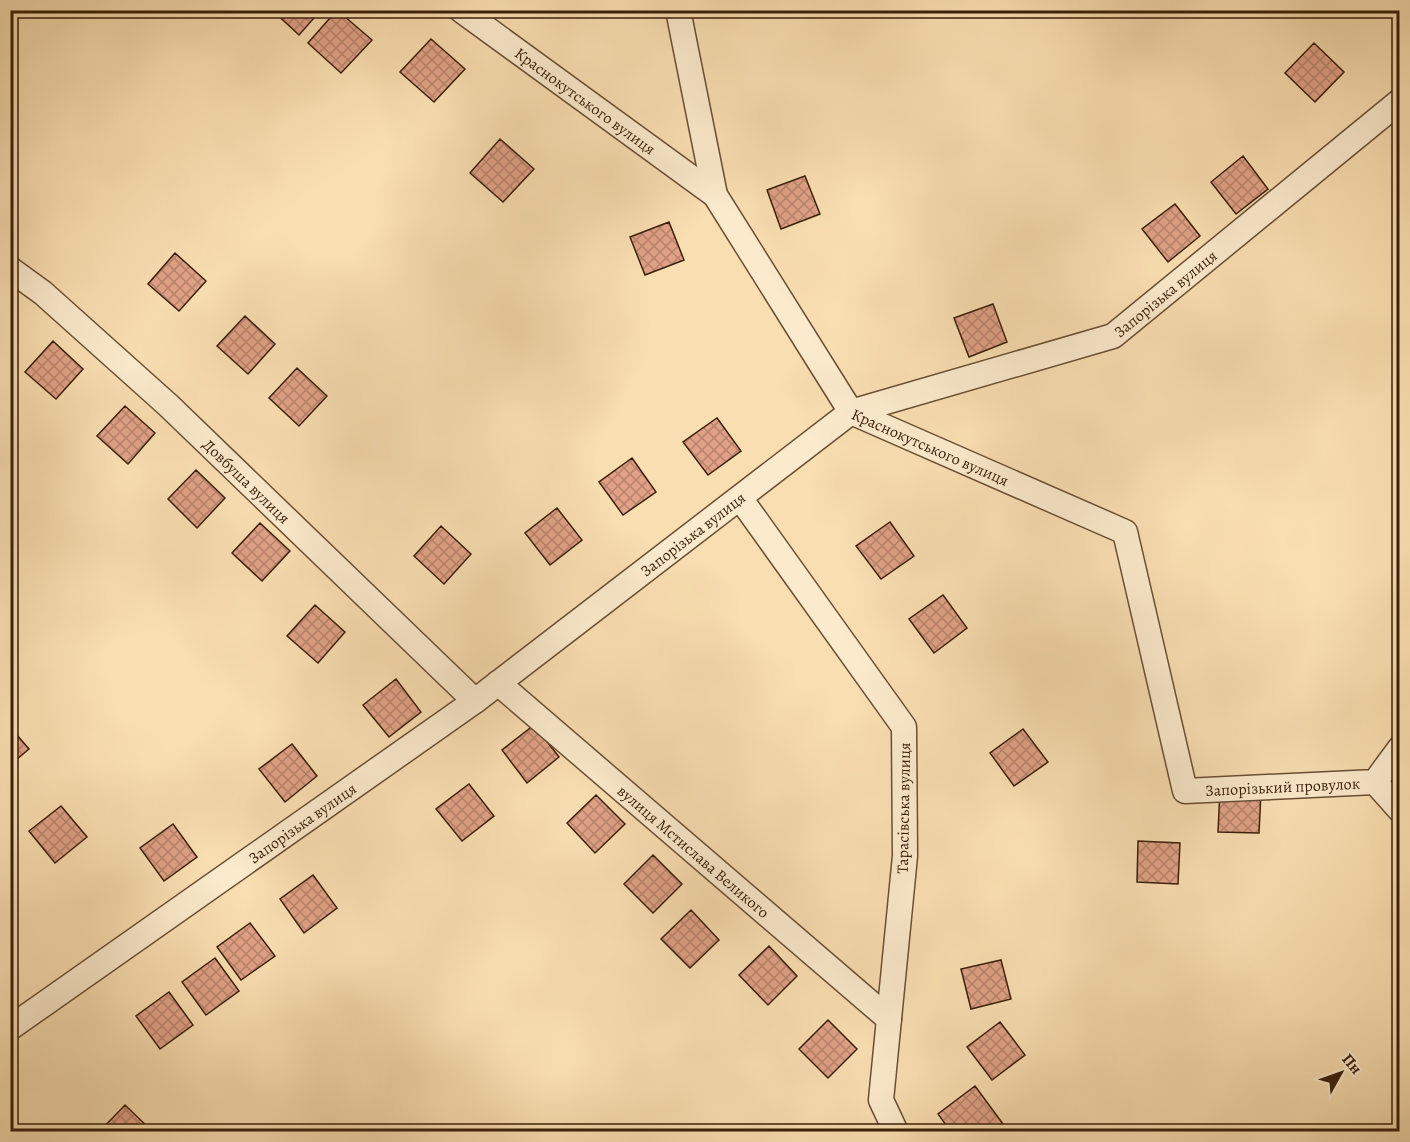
<svg xmlns="http://www.w3.org/2000/svg" width="1410" height="1142" font-family="Alegreya,serif">
	<style>
		.building { fill: url(#building-cross-hatch); stroke: #3a1f0a; stroke-width: 1.5 }
		.lines { fill: none; stroke-linecap: round; stroke-linejoin: round }
		.minor-casing { stroke: #6a4f34; stroke-width: 27 }
		.minor { stroke: #fbeacc; stroke-width: 24 }
		.labels { text-anchor: middle; stroke-width: 5; stroke-linejoin: round; paint-order: stroke }
		.street-label { font-size: 16px; fill: #3a1f0a; stroke: #fbeacc }
	</style>
	<defs>
		<pattern id="building-cross-hatch" width="8" height="8" patternUnits="userSpaceOnUse" patternTransform="scale(1.5)"><rect width="8" height="8" fill="#e0a186"/><path d="M0 0l8 8M0 8l8-8" fill="none" stroke="#b7836c"/></pattern>
	</defs>
	<rect width="100%" height="100%" fill="#f9deb1"/>
	<filter id="stains"><feTurbulence type="fractalNoise" baseFrequency=".00333" numOctaves="4"/><feColorMatrix values="0 0 0 0 .2 0 0 0 0 .09 0 0 0 0 .02 0 0 0 .5 -.17"/></filter>
	<radialGradient id="worn" r=".72"><stop offset=".6" stop-color="#630" stop-opacity="0"/><stop offset="1" stop-color="#630" stop-opacity=".3"/></radialGradient>
	<!-- building -->
	<path class="building" d="M272,10H321L299,35Z
		M337,10L372,40L341,73L308,43Z
		M431,39L465,69L434,102L400,72Z
		M1314,43L1344,72L1315,102L1285,73Z
		M500,139L534,169L503,202L470,173Z
		M1243,156L1268,189L1236,214L1211,182Z
		M805,176L820,214L781,229L767,190Z
		M1175,204L1200,236L1168,262L1142,229Z
		M669,222L684,260L645,275L630,237Z
		M175,253L206,281L179,311L148,284Z
		M993,304L1007,342L969,357L954,318Z
		M245,316L275,344L248,374L217,346Z
		M53,341L83,369L56,399L25,372Z
		M297,368L327,396L299,426L269,398Z
		M125,406L155,433L128,464L97,436Z
		M717,418L741,451L708,475L683,442Z
		M632,458L656,492L623,515L599,482Z
		M196,470L225,498L197,528L168,499Z
		M557,508L582,540L550,565L525,533Z
		M890,522L914,556L881,579L856,546Z
		M260,523L290,551L262,581L232,553Z
		M441,526L471,554L444,584L414,556Z
		M943,595L967,628L934,653L909,619Z
		M315,605L345,632L318,663L287,636Z
		M396,679L421,712L389,737L363,705Z
		M534,725L559,757L527,783L502,750Z
		M10,727L29,749L10,765Z
		M1023,729L1048,762L1014,786L990,753Z
		M292,744L317,776L285,802L259,769Z
		M469,784L494,816L462,841L436,809Z
		M1220,790L1261,792L1259,833L1218,832Z
		M596,795L625,824L595,853L567,823Z
		M61,806L87,837L55,863L29,831Z
		M173,824L197,857L164,881L140,848Z
		M1138,841L1180,843L1178,884L1137,882Z
		M653,855L682,884L653,913L624,884Z
		M313,875L337,908L304,933L280,899Z
		M691,910L719,940L690,968L661,939Z
		M250,923L275,956L241,980L217,947Z
		M769,946L797,976L768,1005L739,975Z
		M215,958L239,991L206,1015L182,982Z
		M1001,960L1011,999L971,1009L961,969Z
		M169,992L193,1025L160,1049L136,1016Z
		M828,1020L857,1049L828,1078L799,1049Z
		M1000,1022L1025,1055L992,1080L967,1047Z
		M975,1086L1009,1132H951L938,1114Z
		M125,1105L153,1132H99Z"/>
	<g class="lines">
		<!-- minor casing -->
		<g class="minor-casing">
			<g id="minor">
				<path id="s1" d="M461,10L715,195L851,412L1125,532L1185,791L1375,782L1400,748"/>
				<path d="M678,10L715,195"/>
				<path id="s2" d="M10,269L43,293L168,405L475,701"/>
				<path d="M740,498L904,727L905,856L881,1100L896,1132"/>
				<path id="s3" d="M498,683L889,1019"/>
				<path d="M1375,782L1400,810"/>
				<path id="s4" d="M10,1028L475,701L851,412L1113,336L1400,101"/>
			</g>
		</g>
		<!-- minor -->
		<use href="#minor" class="minor"/>
	</g>
	<g class="labels">
		<!-- street labels -->
		<g class="street-label">
			<text dy="6" stroke="none"><textPath href="#s1" startOffset="154">Краснокутського вулиця</textPath></text>
			<text dy="6" stroke="none"><textPath href="#s4" startOffset="1383">Запорізька вулиця</textPath></text>
			<text dy="6" stroke="none"><textPath href="#s1" startOffset="657">Краснокутського вулиця</textPath></text>
			<text dy="6" stroke="none"><textPath href="#s2" startOffset="318">Довбуша вулиця</textPath></text>
			<text dy="6" stroke="none"><textPath href="#s4" startOffset="843">Запорізька вулиця</textPath></text>
			<text dy="6" stroke="none"><textPath href="#s1" startOffset="1233">Запорізький провулок</textPath></text>
			<text transform="translate(903 808) rotate(-89)" y="6">Тарасівська вулиця</text>
			<text dy="6" stroke="none"><textPath href="#s4" startOffset="357">Запорізька вулиця</textPath></text>
			<text dy="6" stroke="none"><textPath href="#s3" startOffset="258">вулиця Мстислава Великого</textPath></text>
		</g>
	</g>
	<!-- margin -->
	<rect width="1410" height="1142" fill="none" stroke="#f9deb1" stroke-width="36"/>
	<rect x="12" y="12" width="1386" height="1118" fill="none" stroke="#3a1f0a" stroke-width="3"/>
	<rect x="18" y="18" width="1374" height="1106" fill="none" stroke="#3a1f0a" stroke-width="1.5"/>
	<!-- north arrow -->
	<g transform="translate(1341 1073) rotate(50)" stroke="#fbeacc" stroke-width="4.5" paint-order="stroke">
	<path d="M0-4.5L10 22L0 15L-10 22Z" fill="#3a1f0a"/>
	<text y="-9" font-size="16" font-weight="bold" text-anchor="middle" fill="#3a1f0a">Пн</text>
	</g>
	<rect width="100%" height="100%" filter="url(#stains)"/>
	<rect width="100%" height="100%" fill="url(#worn)"/>
</svg>
